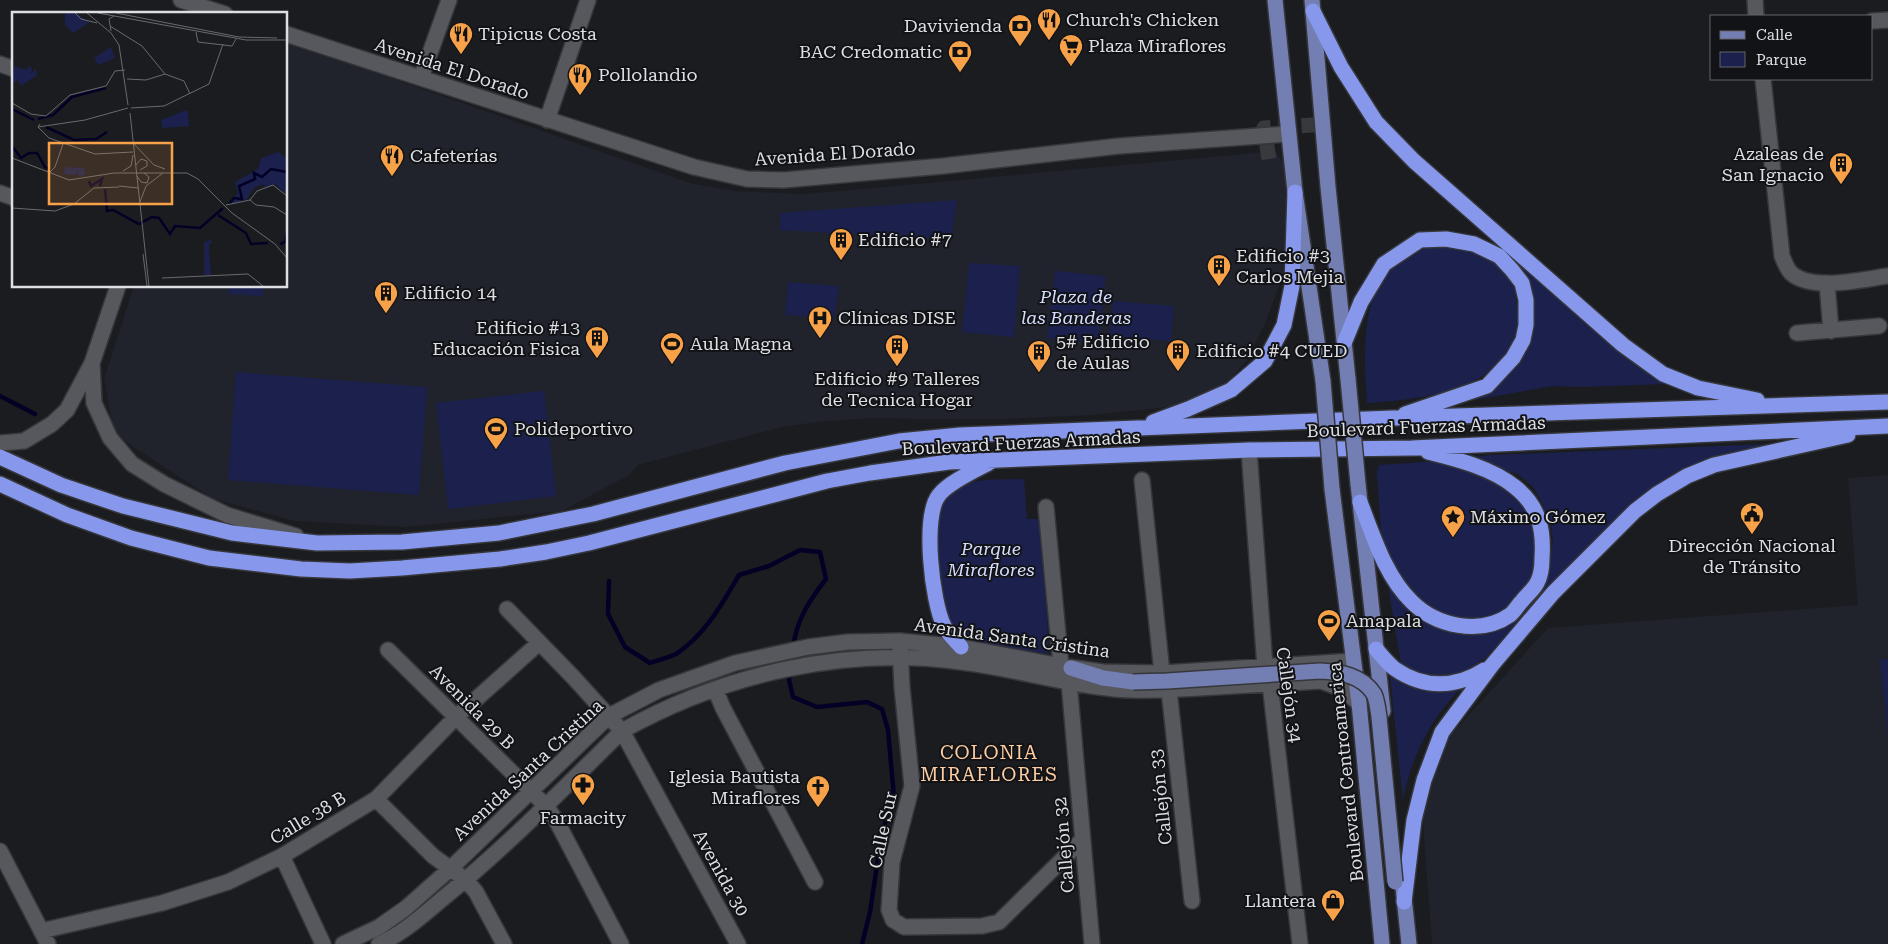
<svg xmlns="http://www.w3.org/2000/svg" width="1888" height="944" font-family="'Roboto Serif',serif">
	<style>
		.built { fill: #20222c }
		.green { fill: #1b214c }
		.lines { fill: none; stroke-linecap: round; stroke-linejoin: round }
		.stream { stroke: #030026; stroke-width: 4.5 }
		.minor-tunnel { stroke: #38393d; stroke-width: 15; stroke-dasharray: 15 8; stroke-linecap: butt }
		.minor-casing { stroke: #36373a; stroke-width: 18 }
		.major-casing { stroke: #36373a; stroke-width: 18 }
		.highway-casing { stroke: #36373a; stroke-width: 18 }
		.minor { stroke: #57585d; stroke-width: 15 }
		.major { stroke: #737eb3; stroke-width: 15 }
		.highway { stroke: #8697ec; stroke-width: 15 }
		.major-bridge-casing { stroke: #36373a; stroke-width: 18; stroke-linecap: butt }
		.major-bridge { stroke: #737eb3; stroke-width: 15 }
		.labels { text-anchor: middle; stroke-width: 4; stroke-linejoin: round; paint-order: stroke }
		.poi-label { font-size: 18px; fill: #dedfe2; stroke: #121317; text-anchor: start }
		.street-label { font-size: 18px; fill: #dedfe2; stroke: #121317 }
		.park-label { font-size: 18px; font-style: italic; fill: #d5deff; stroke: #121317 }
		.neighbourhood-label { font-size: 19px; letter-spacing: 1px; fill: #fdcca0; stroke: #121317 }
		.inset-river { fill: none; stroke: #030026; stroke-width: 2.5 }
		.inset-road { fill: none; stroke: #696a6e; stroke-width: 1 }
		.view { fill: #f7a248; fill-opacity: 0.15; stroke: #f7a248; stroke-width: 2.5 }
		.inset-edge { fill: none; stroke: #dedfe2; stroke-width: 2.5 }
	</style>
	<rect width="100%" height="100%" fill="#1b1c20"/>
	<!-- built -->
	<path class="built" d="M286,41L690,183L735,191L806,194L1255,153H1277L1286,168V202L1283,276L1264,326L1246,361L1224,387L1177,406L1093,415L1005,419H917L874,418L817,422L782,427L638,465L629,475L562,511L406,527L295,521L213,499L114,434L104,379L134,286H286Z
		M1888,475V944H1432L1422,811L1446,740L1548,628L1858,605L1848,478Z"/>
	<!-- green -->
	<path class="green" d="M957,200L951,239L780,230V213Z
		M1446,239L1512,269L1513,259L1605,340L1666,384L1580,387L1552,386L1458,403L1497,383L1526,325L1512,272C1514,289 1519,307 1517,325C1510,390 1418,400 1367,403C1364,360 1360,296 1393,263C1408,249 1427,244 1446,239Z
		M969,263L1020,266L1014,337L962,332Z
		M1055,271L1106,276L1098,344L1047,338Z
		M788,282L839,286L834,319L785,315Z
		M229,286H263V296L228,294Z
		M1113,301L1174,306L1171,341L1109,336Z
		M236,372L427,387L419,495L228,480Z
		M544,391L556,496L448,509L436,403Z
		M1768,444V446L1661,484L1625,509L1484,659L1449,681L1409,672L1401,664L1386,574L1426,620L1504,622L1547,569L1553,542L1551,527L1542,503L1533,487L1518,474L1480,464L1476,457L1490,455Z
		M1438,461L1475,471L1511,487L1535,518L1536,575L1503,613L1470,623L1431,612L1400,578L1383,544L1381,533L1377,472L1379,465Z
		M1024,479L1027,519H1042L1049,654C1030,651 978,647 964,638C959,636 952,629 950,625C936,599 927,505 956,488C975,477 1003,480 1024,479Z
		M1888,659V737L1880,660Z
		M1390,677C1420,693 1440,685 1472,682C1465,687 1456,692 1451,699C1426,727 1410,763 1403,800Z"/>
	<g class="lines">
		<!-- stream -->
		<path class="stream" d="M0,396L35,414
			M609,581L608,614L625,647L650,663C658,660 668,658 676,654C705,635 722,604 739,575L769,566L800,550L820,552L826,579C809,601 797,619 793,647
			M792,654L789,680L793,697L817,707L867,702L882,709L888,730L894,797L882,832L870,912L862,944"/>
		<!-- minor-tunnel -->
		<path class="minor-tunnel" d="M1269,159L1264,128L1330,124"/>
		<!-- minor casing -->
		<g class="minor-casing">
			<path id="minor" d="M181,0L225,14
				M1755,0L1756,16
				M1872,21L1888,20
				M286,34L694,167L747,179L784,180L943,166L1119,146L1288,134
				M0,64L14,69
				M421,78L449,0
				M1763,79L1782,256C1784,261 1787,269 1791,273C1812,292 1863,279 1888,276
				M547,120L588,0
				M0,193L14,198
				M1827,283L1831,331
				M1797,333L1879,326
				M92,363L94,403L110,438L132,464L164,484L227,515L296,536
				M0,443L24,441L52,424L67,410L92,363L118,286
				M1249,450L1265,667L1270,684L1300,944
				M1142,480L1162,673
				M1046,507L1061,666
				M507,609L574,678L622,731L738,944
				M900,647L902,687L912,786L892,862L889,910L893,920L904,927L982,926L999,922L1083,839
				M388,650L545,805L556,820L621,944
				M1069,682L1092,944
				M715,689L723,708L815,882
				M1169,690L1192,901
				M376,799L433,856L466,880L476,892L504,944
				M0,851L48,944
				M282,856L323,944
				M41,931L162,903L228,882L282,856L376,799L456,717L539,643
				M343,944L379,927L406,908L451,868L609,716L659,690L735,663L808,647L848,642L900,641L961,647L1061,666L1103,672L1162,673L1353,661
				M379,944C402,934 422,916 441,900C505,848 563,789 622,731C723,674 845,646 961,662C1012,668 1062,684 1114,689C1142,692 1172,689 1200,688C1241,686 1281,683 1321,681L1340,688L1359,703"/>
		</g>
		<!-- major casing -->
		<g class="major-casing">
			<path id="major" d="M1275,0L1295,192L1323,381
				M1312,0L1328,187L1348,379
				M1358,484L1383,711
				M1332,489L1359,703L1382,944
				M1071,668L1103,678L1133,682
				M1403,888L1409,944"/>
		</g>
		<!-- highway casing -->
		<g class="highway-casing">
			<path id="highway" d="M1313,11L1341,67L1376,122L1414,161L1623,345L1663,374L1698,388L1757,400
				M1345,341L1361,302L1384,264L1420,240L1446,239L1474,244L1499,256L1512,270L1522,283L1526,300V325L1523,340L1513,358L1487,386L1405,414
				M1153,422L1188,409L1231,390L1265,361L1284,325L1292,286L1295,192
				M0,457L61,485L123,506L232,533L317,543L402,542L499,533L593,514L785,463L899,441L960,435L1393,418L1888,402
				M0,484L67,515L131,538L209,558L301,569L350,571L402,568L500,559L546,552L589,543L827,481L870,473L949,462L1249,450L1412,448L1888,426
				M1360,502C1373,535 1385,576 1412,602C1436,626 1480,636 1510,615C1514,612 1518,605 1522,601C1527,595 1533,590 1537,583C1541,576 1542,566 1542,558C1544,529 1539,506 1515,487C1492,468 1456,459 1428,452
				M961,647C956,641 948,634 944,626C932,602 922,516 939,495C949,482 976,470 991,462
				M1376,649C1382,656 1388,664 1395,669C1424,689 1456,688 1484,670
				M1404,902L1414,820L1424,780L1442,732L1492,665L1553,593L1635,511L1657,494L1687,476L1714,465L1848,435"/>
		</g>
		<!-- minor -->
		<use href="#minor" class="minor"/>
		<!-- major -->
		<use href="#major" class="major"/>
		<!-- highway -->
		<use href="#highway" class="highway"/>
		<!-- major-bridge casing -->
		<g class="major-bridge-casing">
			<path id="major-bridge" d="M1348,379L1358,484
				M1323,381L1332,489
				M1133,682L1167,681L1320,671C1340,672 1362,675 1374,694C1377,700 1378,710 1379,717L1395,882"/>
		</g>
		<!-- major-bridge -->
		<use href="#major-bridge" class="major-bridge"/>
	</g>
	<!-- icons -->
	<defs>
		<g id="restaurant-pin" transform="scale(1.25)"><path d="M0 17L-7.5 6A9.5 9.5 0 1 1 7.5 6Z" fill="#f7a248" stroke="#121317"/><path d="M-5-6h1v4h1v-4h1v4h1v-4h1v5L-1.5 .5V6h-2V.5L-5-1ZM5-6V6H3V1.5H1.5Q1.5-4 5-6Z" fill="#111"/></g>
		<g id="bank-pin" transform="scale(1.25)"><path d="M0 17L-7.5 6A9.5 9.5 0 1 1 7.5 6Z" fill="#f7a248" stroke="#121317"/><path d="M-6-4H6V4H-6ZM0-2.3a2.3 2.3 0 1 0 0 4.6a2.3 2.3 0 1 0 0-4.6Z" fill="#111"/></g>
		<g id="supermarket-pin" transform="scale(1.25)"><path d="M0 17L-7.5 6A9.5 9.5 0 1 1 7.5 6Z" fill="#f7a248" stroke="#121317"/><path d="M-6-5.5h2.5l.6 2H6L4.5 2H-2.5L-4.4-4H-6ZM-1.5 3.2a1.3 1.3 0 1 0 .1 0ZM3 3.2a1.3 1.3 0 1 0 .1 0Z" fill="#111"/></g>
		<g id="building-pin" transform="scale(1.25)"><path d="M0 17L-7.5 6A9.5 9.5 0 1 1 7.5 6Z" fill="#f7a248" stroke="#121317"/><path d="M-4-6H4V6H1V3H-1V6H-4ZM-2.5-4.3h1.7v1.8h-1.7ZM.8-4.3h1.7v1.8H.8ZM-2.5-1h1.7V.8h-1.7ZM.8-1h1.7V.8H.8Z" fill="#111"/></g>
		<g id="hospital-pin" transform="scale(1.25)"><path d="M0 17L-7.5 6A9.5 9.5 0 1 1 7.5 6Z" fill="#f7a248" stroke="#121317"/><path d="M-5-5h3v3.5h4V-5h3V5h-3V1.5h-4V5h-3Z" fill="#111"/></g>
		<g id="stadium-pin" transform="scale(1.25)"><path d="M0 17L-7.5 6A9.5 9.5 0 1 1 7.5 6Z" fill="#f7a248" stroke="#121317"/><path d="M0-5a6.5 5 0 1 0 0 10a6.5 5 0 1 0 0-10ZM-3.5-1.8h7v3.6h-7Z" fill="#111"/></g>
		<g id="civic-pin" transform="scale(1.25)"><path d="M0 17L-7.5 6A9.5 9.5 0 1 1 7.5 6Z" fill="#f7a248" stroke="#121317"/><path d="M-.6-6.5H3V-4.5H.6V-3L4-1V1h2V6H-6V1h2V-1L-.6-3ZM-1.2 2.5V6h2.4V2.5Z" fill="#111"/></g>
		<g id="sight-pin" transform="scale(1.25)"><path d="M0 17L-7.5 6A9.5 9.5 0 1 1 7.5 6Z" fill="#f7a248" stroke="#121317"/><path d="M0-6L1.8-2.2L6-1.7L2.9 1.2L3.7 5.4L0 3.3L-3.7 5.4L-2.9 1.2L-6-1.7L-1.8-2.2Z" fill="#111"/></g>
		<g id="pharmacy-pin" transform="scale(1.25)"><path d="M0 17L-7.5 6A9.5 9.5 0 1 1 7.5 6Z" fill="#f7a248" stroke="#121317"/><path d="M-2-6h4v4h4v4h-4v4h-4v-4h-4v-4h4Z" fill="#111"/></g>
		<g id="church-pin" transform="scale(1.25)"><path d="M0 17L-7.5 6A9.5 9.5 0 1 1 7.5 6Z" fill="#f7a248" stroke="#121317"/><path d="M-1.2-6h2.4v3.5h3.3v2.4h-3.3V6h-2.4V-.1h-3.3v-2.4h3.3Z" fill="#111"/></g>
		<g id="shop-pin" transform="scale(1.25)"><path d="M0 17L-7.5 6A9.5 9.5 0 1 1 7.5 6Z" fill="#f7a248" stroke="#121317"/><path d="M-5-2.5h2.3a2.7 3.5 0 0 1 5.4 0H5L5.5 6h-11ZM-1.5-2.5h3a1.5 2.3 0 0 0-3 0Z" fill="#111"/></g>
	</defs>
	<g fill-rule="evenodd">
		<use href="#restaurant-pin" x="1049" y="20"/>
		<use href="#bank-pin" x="1020" y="26"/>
		<use href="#restaurant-pin" x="461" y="34"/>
		<use href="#supermarket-pin" x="1071" y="46"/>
		<use href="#bank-pin" x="960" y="52"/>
		<use href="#restaurant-pin" x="580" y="75"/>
		<use href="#restaurant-pin" x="392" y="156"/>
		<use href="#building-pin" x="1841" y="164"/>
		<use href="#building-pin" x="841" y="240"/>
		<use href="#building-pin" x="1219" y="266"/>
		<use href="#building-pin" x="386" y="293"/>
		<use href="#hospital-pin" x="820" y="318"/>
		<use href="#building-pin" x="597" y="338"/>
		<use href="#stadium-pin" x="672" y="344"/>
		<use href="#building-pin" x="897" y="346"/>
		<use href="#building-pin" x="1178" y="351"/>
		<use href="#building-pin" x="1039" y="352"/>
		<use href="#stadium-pin" x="496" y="429"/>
		<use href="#civic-pin" x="1752" y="514"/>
		<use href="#sight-pin" x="1453" y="517"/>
		<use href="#stadium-pin" x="1329" y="621"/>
		<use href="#pharmacy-pin" x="583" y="785"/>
		<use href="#church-pin" x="818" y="787"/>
		<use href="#shop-pin" x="1333" y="901"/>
	</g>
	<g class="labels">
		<!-- poi labels -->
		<g class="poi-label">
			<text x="1066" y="26">Church's Chicken</text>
			<text x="1002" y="32" text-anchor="end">Davivienda</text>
			<text x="478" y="40">Tipicus Costa</text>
			<text x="1088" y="52">Plaza Miraflores</text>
			<text x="942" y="58" text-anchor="end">BAC Credomatic</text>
			<text x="598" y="81">Pollolandio</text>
			<text x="1824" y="160" text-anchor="end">Azaleas de<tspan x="1824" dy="21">San Ignacio</tspan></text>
			<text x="410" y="162">Cafeterías</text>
			<text x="858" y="246">Edificio #7</text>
			<text x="1236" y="262">Edificio #3<tspan x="1236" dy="21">Carlos Mejia</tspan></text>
			<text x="404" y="299">Edificio 14</text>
			<text x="838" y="324">Clínicas DISE</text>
			<text x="580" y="334" text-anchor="end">Edificio #13<tspan x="580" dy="21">Educación Fisica</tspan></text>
			<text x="1056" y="348">5# Edificio<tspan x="1056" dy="21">de Aulas</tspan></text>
			<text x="690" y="350">Aula Magna</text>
			<text x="1196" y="357">Edificio #4 CUED</text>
			<text x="897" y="385" text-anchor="middle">Edificio #9 Talleres<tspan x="897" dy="21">de Tecnica Hogar</tspan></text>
			<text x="514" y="435">Polideportivo</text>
			<text x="1470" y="523">Máximo Gómez</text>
			<text x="1752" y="552" text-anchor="middle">Dirección Nacional<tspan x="1752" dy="21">de Tránsito</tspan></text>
			<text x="1346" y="627">Amapala</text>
			<text x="800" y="783" text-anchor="end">Iglesia Bautista<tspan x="800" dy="21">Miraflores</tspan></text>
			<text x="583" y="824" text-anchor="middle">Farmacity</text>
			<text x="1316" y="907" text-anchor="end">Llantera</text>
		</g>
		<!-- street labels -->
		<g class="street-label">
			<text transform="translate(452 69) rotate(18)" y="6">Avenida El Dorado</text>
			<text transform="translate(835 154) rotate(-4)" y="6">Avenida El Dorado</text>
			<text transform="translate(1426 427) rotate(-2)" y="6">Boulevard Fuerzas Armadas</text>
			<text transform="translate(1021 443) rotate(-3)" y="6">Boulevard Fuerzas Armadas</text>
			<text transform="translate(1012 638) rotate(8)" y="6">Avenida Santa Cristina</text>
			<text transform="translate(1289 695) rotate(82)" y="6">Callejón 34</text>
			<text transform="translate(472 707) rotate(45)" y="6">Avenida 29 B</text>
			<text transform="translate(528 770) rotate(-43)" y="6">Avenida Santa Cristina</text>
			<text transform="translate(1346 772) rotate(-96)" y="6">Boulevard Centroamerica</text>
			<text transform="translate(1161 797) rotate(-96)" y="6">Callejón 33</text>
			<text transform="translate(308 818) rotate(-31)" y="6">Calle 38 B</text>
			<text transform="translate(883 830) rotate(-78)" y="6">Calle Sur</text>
			<text transform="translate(1064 845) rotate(-95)" y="6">Callejón 32</text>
			<text transform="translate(721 873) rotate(61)" y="6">Avenida 30</text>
		</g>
		<!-- park labels -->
		<g class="park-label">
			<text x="1076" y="303">Plaza de<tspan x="1076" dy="21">las Banderas</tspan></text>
			<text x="991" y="555">Parque<tspan x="991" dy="21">Miraflores</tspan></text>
		</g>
		<!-- neighbourhood labels -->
		<g class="neighbourhood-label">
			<text x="989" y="759">COLONIA<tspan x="989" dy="22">MIRAFLORES</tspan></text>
		</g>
	</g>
	<!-- overview -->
	<g transform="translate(12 12)">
		<rect width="275" height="275" fill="#1b1c20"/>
		<path d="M53,1H63L78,10L61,21L53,13ZM99,35L103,46L86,53L82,46ZM2,54L14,58L17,54L20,56L19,61L24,57L25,63L9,74L5,68L0,72ZM171,99H176L177,114L150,116L149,108ZM266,140L275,146V183L263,172L253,175L252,172L242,176L235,187L216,193L226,181L223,170L246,157L249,146ZM53,155L72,156L73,163L66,164L65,157L64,163L52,162ZM197,228L201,229L197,233L199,263H192V231Z" fill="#1b214c"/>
		<path class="inset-river" d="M0,97L22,108M26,107L41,103L60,85L94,76M34,115L62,128L84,127L95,120M0,134L9,146L17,141H25L33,155L39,158M77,169L79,174L90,167L88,174M93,177L95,199L101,198L127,212L140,205L147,206L158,222L163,214L188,216L211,196M217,192L222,186L230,187L227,174L243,167L242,161L250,165L259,157L275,160M206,203L234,221L239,232L256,231M268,232L273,230L275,220"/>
		<path class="inset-road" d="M63,1L69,7L85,11M75,1L99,21L107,33L116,93M86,1L234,28H275M104,1L227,25L265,26M98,14L130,34L153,62L172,69L178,82M99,19L97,7L102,4M184,20L186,30L220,34L224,27M115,67L134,68L153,62M0,91L19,102L34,104L58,83L94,74L103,59L113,58M119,96L152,94L197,72L211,32M118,101L137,274M28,112L26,115L73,108L116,96M26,115L37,126L83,142L121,140M122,132L142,153L153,157M0,146L57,168L102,161H175L186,167L220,201L263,232L275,246M124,153L129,147L135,149V154L128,158M111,159L119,154L121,143M38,160L43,155L51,132M125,164L129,170L135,171L137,165L132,161M107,174L126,176M238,188L245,179L261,173L275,184M128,190L134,174L151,161M214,193L238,188L244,193L262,195L275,203M0,196L43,199L62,192L82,176L107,175M131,242L135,274M150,266L236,262L251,274"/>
		<path class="view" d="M37,131H160V192H37Z"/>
		<rect width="275" height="275" class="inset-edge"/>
	</g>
	<!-- legend -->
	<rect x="1710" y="15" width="162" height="65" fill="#121317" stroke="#646568"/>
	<rect x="1720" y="31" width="25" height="8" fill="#737eb3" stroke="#646568"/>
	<text x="1756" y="40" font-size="15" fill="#dedfe2">Calle</text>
	<rect x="1720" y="52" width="25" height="15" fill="#1b214c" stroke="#646568"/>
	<text x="1756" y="65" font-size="15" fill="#dedfe2">Parque</text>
</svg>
